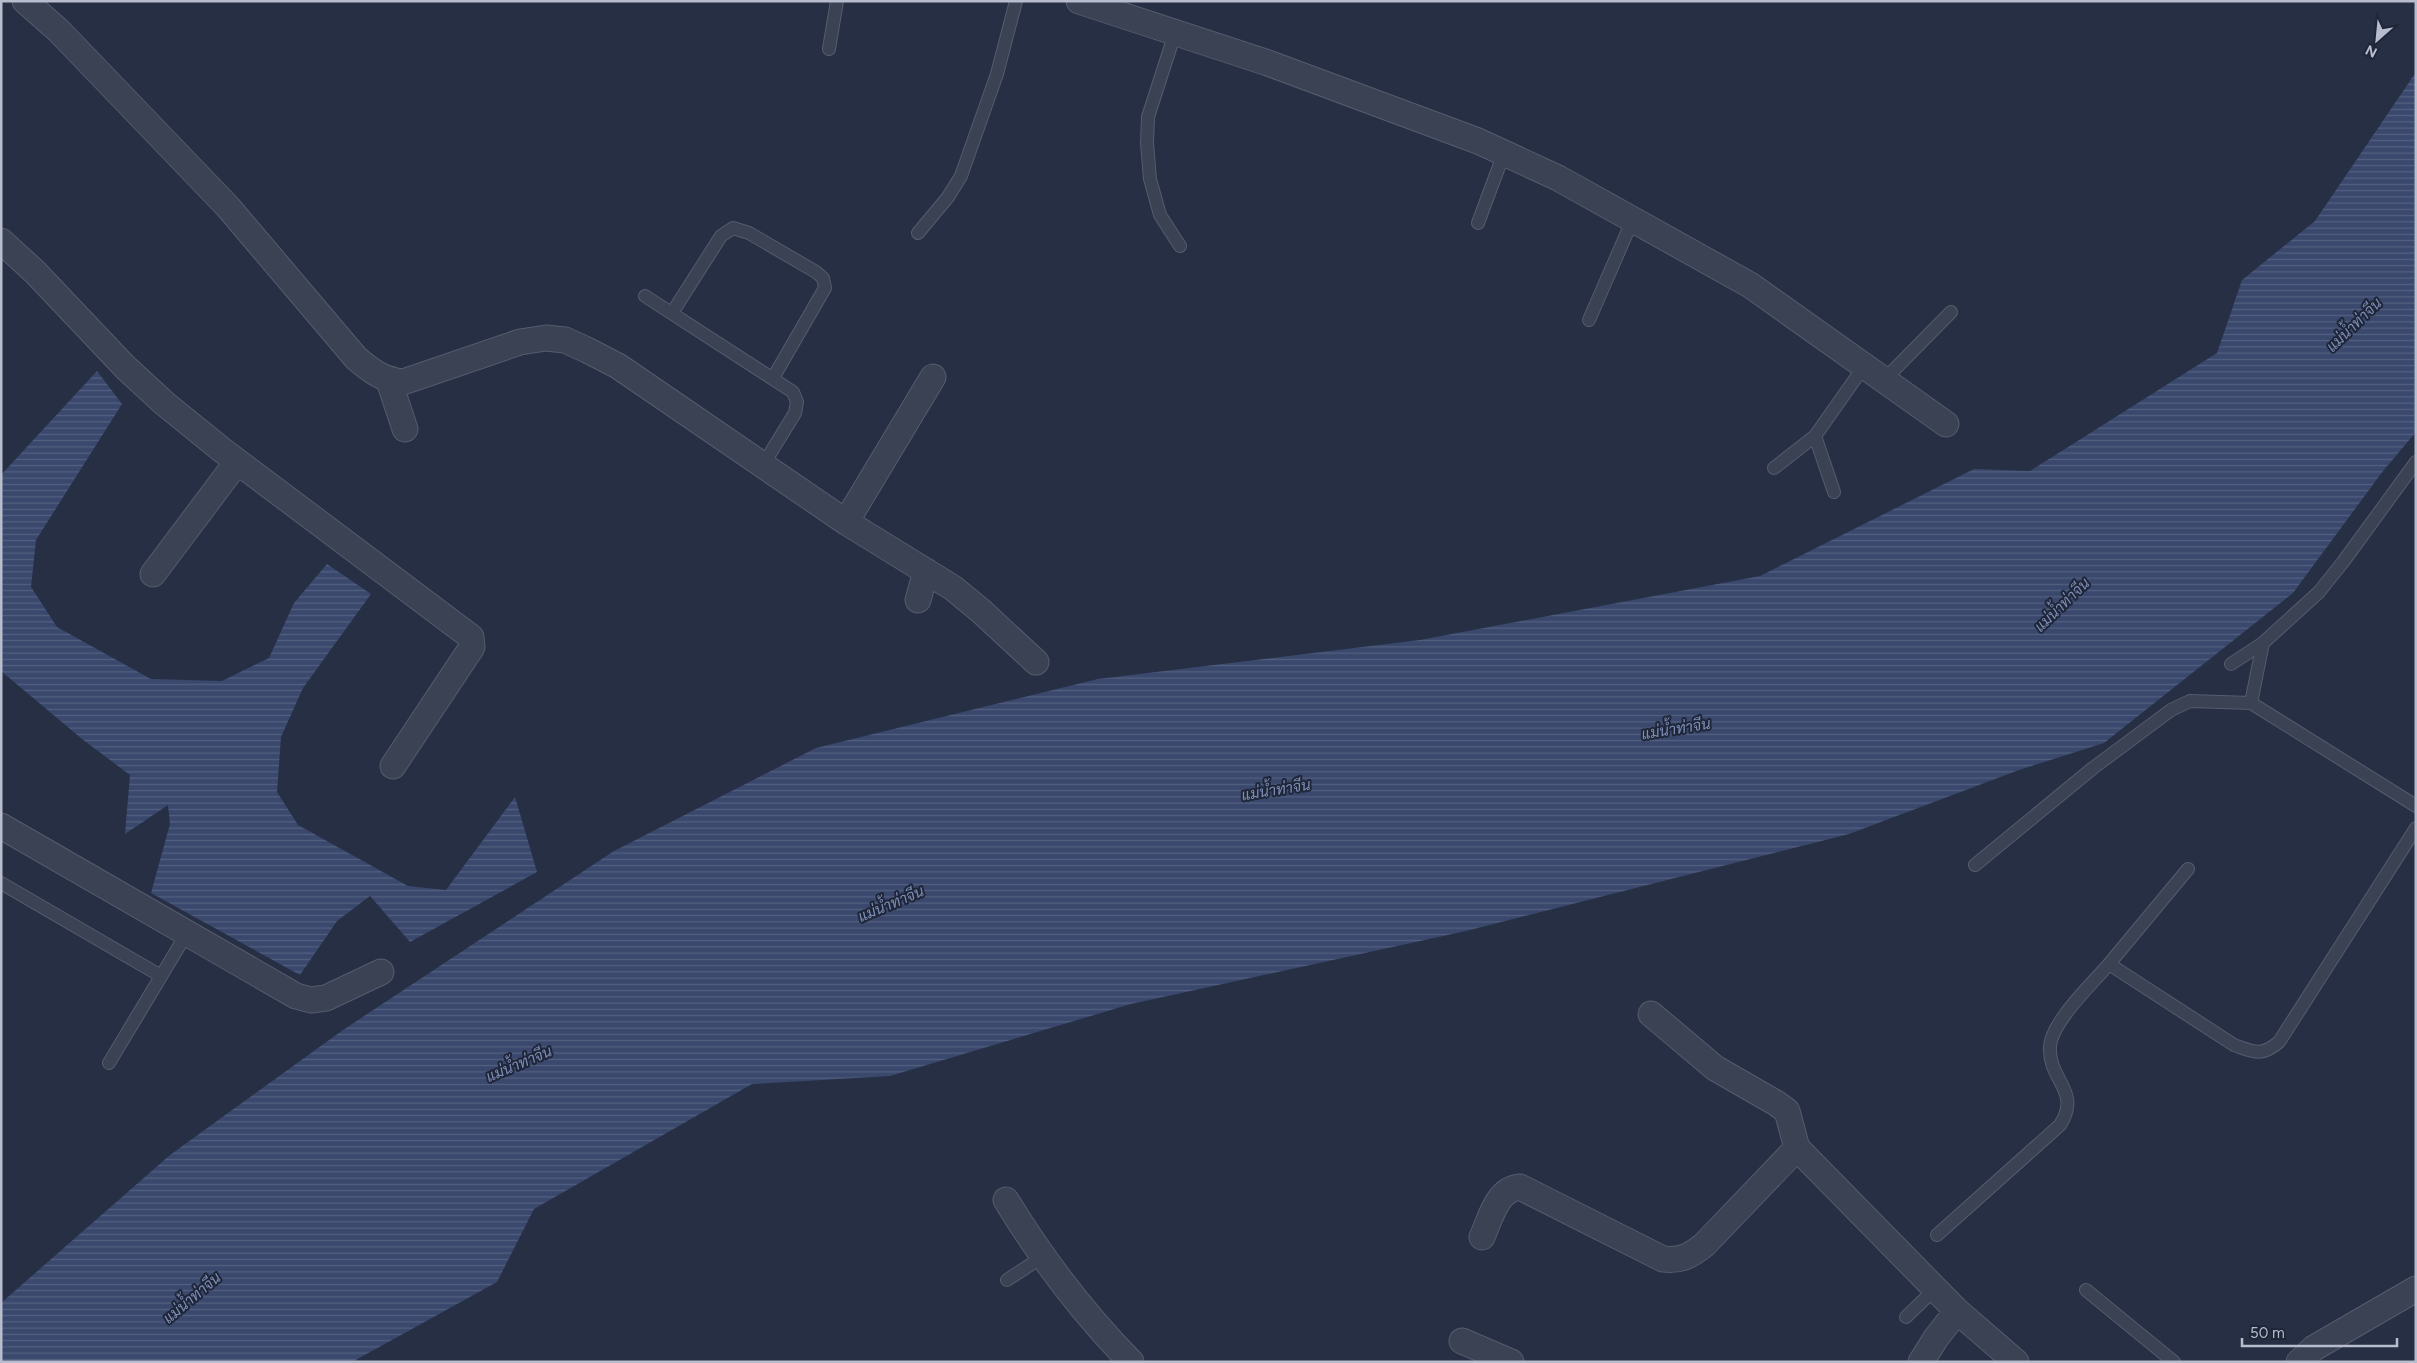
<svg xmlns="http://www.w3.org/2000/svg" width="2417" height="1363" font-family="Figtree,Sarabun,sans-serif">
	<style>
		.water { fill: url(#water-rules) }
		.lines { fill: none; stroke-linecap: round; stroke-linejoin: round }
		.lane-casing { stroke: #565c6e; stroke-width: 14 }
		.street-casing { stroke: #565c6e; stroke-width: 27 }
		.lane { stroke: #3b4254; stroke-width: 12 }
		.street { stroke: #3b4254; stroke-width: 25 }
		.labels { text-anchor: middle; stroke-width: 4; stroke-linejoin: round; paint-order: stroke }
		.water-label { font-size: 15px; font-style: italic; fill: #7e8eb5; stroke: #1f2639 }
	</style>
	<defs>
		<pattern id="water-rules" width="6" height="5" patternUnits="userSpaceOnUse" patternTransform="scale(1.25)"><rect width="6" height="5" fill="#39486c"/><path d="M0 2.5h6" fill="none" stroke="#546080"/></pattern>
	</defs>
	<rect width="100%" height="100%" fill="#262f44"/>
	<!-- water -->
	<path class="water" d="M2416,72V432L2383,471L2293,593L2104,743L2019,770L1849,834L1466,931L1131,1004L890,1076L752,1084L534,1209L497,1282L352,1362H1V1303L170,1155L343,1030L614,851L816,748L1098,679L1420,640L1760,576L1974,469L2030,471L2217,353L2242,280L2315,221Z
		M97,371L122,404L36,540L31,587L57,627L151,679L222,681L269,658L294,603L327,564L371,594L303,688L281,737L277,792L298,825L408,886L446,890L515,797L537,872L410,942L370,896L337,921L300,975L151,893L170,824L168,805L125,834L130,775L82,739L1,671V475Z"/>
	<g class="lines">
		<!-- lane casing -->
		<g class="lane-casing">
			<path id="lane" d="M1175,33L1148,117L1147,143L1150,179L1160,215L1180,246
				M829,49L837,1
				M1478,223L1504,153
				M918,233L948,197L961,176L997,74L1016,1
				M645,296L793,392L797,402L795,413L763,465
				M672,313L721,236L733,228L749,233L816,272L823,278L825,288L773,378
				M1589,320L1633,219
				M1885,379L1951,312
				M1815,436L1834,492
				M1774,468L1815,436L1865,365
				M2231,664L2263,643
				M2251,703L2263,643L2319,592L2343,562L2416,462
				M1975,865L2093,768L2171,710L2190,701L2251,703L2416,806
				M2188,869L2109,964L2234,1045C2254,1052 2261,1057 2279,1042L2416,828
				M1,883L161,976
				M109,1063L187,933
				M1937,1235L2060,1125C2082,1091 2048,1080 2050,1047C2051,1022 2093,983 2109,964
				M1007,1280L1042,1257
				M2086,1290L2174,1362
				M1906,1317L1935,1289"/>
		</g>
		<!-- street casing -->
		<g class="street-casing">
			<path id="street" d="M25,1L59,31L228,207L356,358C371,371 383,380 403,382L520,342L546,338L565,340L587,350L618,366L846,522L953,588L981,611L1036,662
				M1079,1L1268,63L1478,141L1558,178L1750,285L1946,424
				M1,241L35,272L125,367L164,403L222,450L471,637L472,647L393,766
				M389,381L405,429
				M846,522L933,377
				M153,574L237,462
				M918,600L926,571
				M1,826L296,996L311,1000L326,998L381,972
				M1651,1014L1715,1068L1776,1103L1787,1111L1797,1148
				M1006,1200C1042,1259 1083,1313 1131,1362
				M1482,1237C1491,1217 1497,1189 1520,1187L1663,1259C1681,1261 1690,1256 1704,1245L1797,1148L1957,1311L2016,1362
				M1462,1341L1511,1362
				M1921,1362L1936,1338L1957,1311
				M2299,1362L2314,1348L2416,1289"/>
		</g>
		<!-- lane -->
		<use href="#lane" class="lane"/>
		<!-- street -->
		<use href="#street" class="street"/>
	</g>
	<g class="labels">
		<!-- water labels -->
		<g class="water-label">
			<text transform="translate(2354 325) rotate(-44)" y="5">แม่น้ำท่าจีน</text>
			<text transform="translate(2062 605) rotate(-44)" y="5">แม่น้ำท่าจีน</text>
			<text transform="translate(1676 729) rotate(-9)" y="5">แม่น้ำท่าจีน</text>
			<text transform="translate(1276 790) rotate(-9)" y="5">แม่น้ำท่าจีน</text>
			<text transform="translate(891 904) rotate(-23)" y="5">แม่น้ำท่าจีน</text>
			<text transform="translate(519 1064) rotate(-23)" y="5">แม่น้ำท่าจีน</text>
			<text transform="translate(192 1298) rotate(-40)" y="5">แม่น้ำท่าจีน</text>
		</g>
	</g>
	<!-- border -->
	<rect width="2417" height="1363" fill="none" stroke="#b8bdcd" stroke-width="5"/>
	<!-- north arrow -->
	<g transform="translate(2377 40) rotate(207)" stroke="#1f2639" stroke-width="4" paint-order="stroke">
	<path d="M0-4L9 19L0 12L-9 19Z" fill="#b8bdcd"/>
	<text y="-8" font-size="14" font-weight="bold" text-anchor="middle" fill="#b8bdcd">N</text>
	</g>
	<!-- scale -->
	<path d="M2242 1338v8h155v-8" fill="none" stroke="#b8bdcd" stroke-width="2.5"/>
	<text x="2250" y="1338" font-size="15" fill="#b8bdcd" stroke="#1f2639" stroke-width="4" paint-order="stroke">50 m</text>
</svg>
